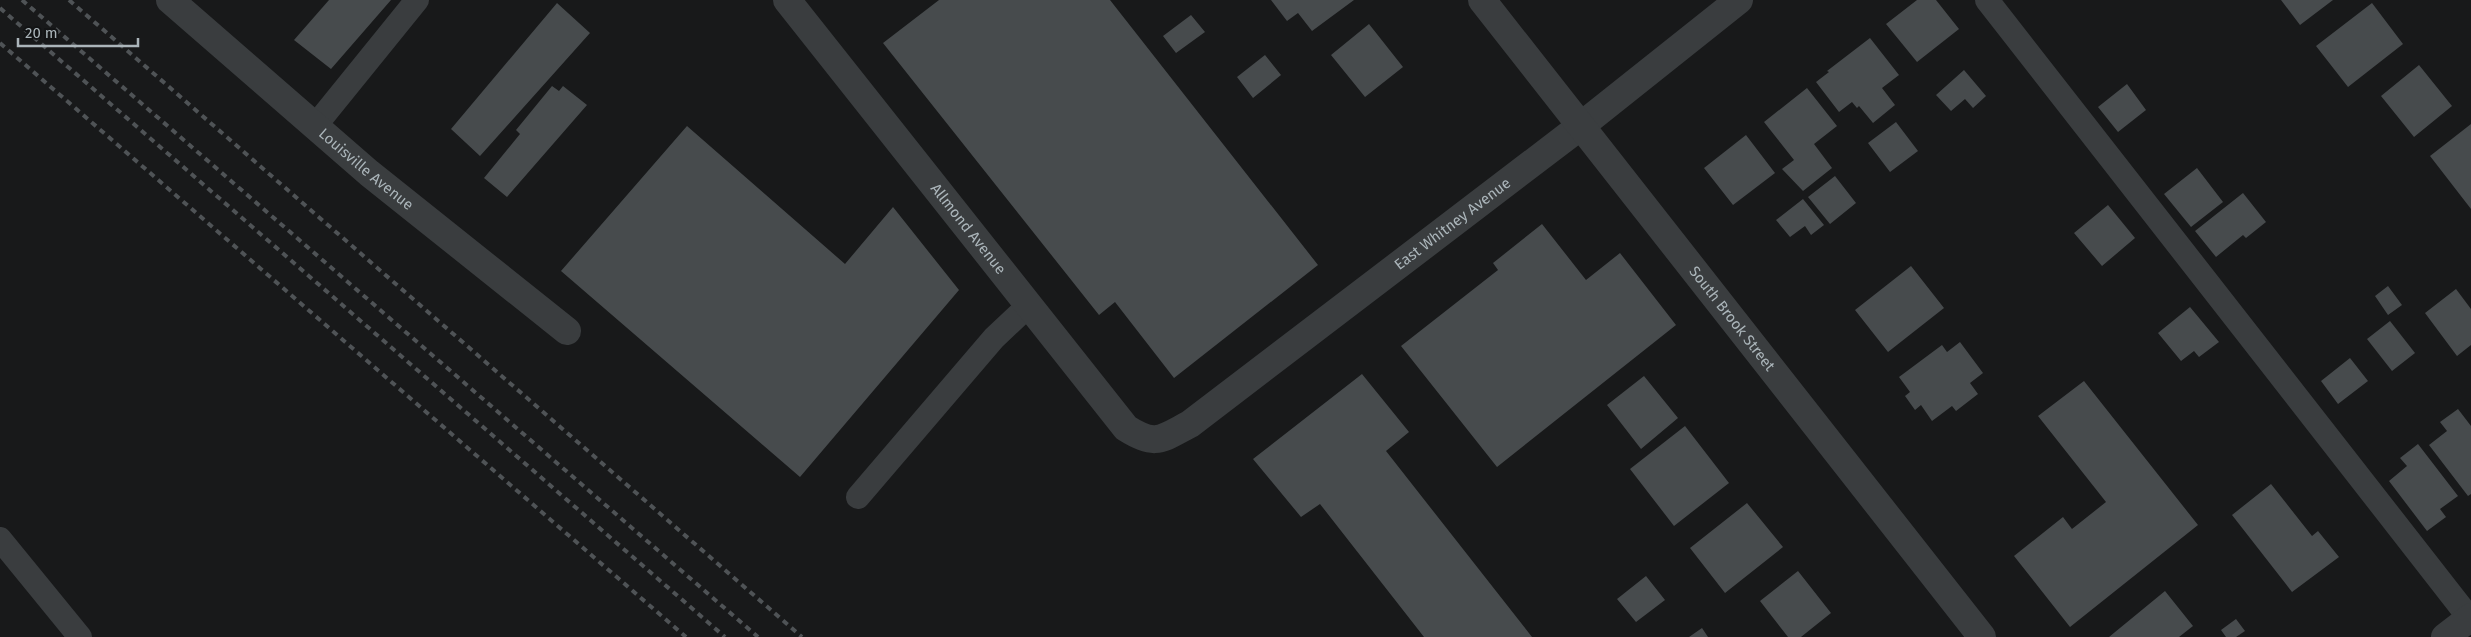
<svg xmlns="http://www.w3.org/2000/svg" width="2471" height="637" font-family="'Fira Sans',sans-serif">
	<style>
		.building { fill: #474b4d }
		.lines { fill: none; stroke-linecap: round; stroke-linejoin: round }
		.lane { stroke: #3a3d3f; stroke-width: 24 }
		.street { stroke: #3a3d3f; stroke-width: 28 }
		.rail { stroke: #4f5356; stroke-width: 4; stroke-dasharray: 6 5; stroke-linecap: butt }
		.labels { text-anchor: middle; stroke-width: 4; stroke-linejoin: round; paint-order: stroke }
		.street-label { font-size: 15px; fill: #abb5ba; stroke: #131415 }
	</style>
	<rect width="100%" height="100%" fill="#18191a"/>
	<!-- building -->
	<path class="building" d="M329,0H391L331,69L294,40Z
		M939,0H1110L1318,265L1174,378L1115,302L1099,315L883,43Z
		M1271,0H1354L1312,31L1298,13L1287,21Z
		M1917,0H1936L1959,29L1917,62L1886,24Z
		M2281,0H2333L2300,25Z
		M557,3L590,33L480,156L451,129Z
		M2372,3L2403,44L2348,87L2316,46Z
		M1191,15L1205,32L1176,53L1163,36Z
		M1369,24L1403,67L1365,97L1331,55Z
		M1870,38L1899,75L1882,88L1895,105L1873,123L1859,106L1857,108L1852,102L1839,112L1816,82L1829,72L1827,71Z
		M1265,55L1281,75L1253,98L1237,77Z
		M2419,65L2452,106L2414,137L2381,96Z
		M1964,70L1986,96L1973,108L1965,99L1951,111L1936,95Z
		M2127,84L2146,110L2118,132L2098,107Z
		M552,86L559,91L563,86L587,105L507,197L484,178L520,134L516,130Z
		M1807,88L1837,126L1814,144L1832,168L1803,191L1782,169L1794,160L1764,122Z
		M1896,122L1918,151L1890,172L1868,143Z
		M2471,124V209L2430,156Z
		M687,126L845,264L893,207L959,290L800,477L561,271Z
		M1746,135L1775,173L1733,205L1704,168Z
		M2197,168L2223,202L2191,227L2164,194Z
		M1835,176L1856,203L1830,224L1808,197Z
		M2243,193L2266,222L2246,238L2243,235L2216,257L2195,231Z
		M1803,199L1824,225L1811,235L1805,226L1790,237L1776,220Z
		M2108,205L2135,238L2102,266L2074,233Z
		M1542,224L1586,280L1620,253L1676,325L1497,467L1401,346L1498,270L1493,263Z
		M1911,266L1944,308L1888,352L1855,310Z
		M2388,286L2402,305L2388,315L2375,296Z
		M2456,289L2471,309V345L2457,356L2425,313Z
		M2190,307L2219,342L2199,357L2194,351L2181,361L2158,333Z
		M2390,321L2415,353L2392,371L2367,339Z
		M1960,342L1983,373L1970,383L1978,394L1956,411L1952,406L1932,421L1921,405L1915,410L1905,396L1910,392L1899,377L1942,345L1947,352Z
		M2350,358L2368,381L2338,404L2321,381Z
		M1362,374L1409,432L1386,451L1532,637H1424L1320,504L1301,517L1253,459Z
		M1644,376L1678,418L1641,449L1607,405Z
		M2084,381L2198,525L2070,627L2014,556L2063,517L2072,529L2106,502L2038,416Z
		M2458,409L2471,426V494L2468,496L2429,445L2447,431L2440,422Z
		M1685,426L1729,483L1674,526L1630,469Z
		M2418,444L2458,496L2440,509L2446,517L2427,531L2389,481L2407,466L2400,458Z
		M2271,484L2312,536L2318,531L2339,557L2292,592L2232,515Z
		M1747,503L1783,547L1725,593L1690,548Z
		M1798,571L1831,613L1801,637H1788L1760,601Z
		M1646,576L1665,600L1636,622L1617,599Z
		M2165,591L2193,626L2179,637H2109Z
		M2236,619L2245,631L2236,637H2226L2221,630Z
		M1702,628L1708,637H1689Z"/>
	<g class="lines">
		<!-- lane -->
		<path class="lane" d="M1987,0L2471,620
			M315,126L417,0
			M858,497L994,338L1029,305
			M0,539L80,637"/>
		<!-- street -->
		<g class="street">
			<path id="s1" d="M170,0L369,173L567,331"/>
			<path id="s2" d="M787,0L1126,428C1156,447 1161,439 1190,424L1582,125L1739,0"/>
			<path id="s3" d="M1482,0L1982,637"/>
			<path d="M2445,637L2471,617"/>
		</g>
		<!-- rail -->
		<path class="rail" d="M22,0L758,637
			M69,0L802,637
			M0,8L725,637
			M0,43L686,637"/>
	</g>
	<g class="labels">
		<!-- street labels -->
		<g class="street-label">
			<text dy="5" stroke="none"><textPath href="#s1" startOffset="259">Louisville Avenue</textPath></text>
			<text dy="5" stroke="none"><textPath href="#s2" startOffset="946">East Whitney Avenue</textPath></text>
			<text dy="5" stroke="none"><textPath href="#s2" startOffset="292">Allmond Avenue</textPath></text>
			<text dy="5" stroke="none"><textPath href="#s3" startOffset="405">South Brook Street</textPath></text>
		</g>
	</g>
	<!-- scale -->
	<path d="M18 38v8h120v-8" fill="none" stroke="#abb5ba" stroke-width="2.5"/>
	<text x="25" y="38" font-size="15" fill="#abb5ba" stroke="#131415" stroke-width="4" paint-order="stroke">20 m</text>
</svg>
